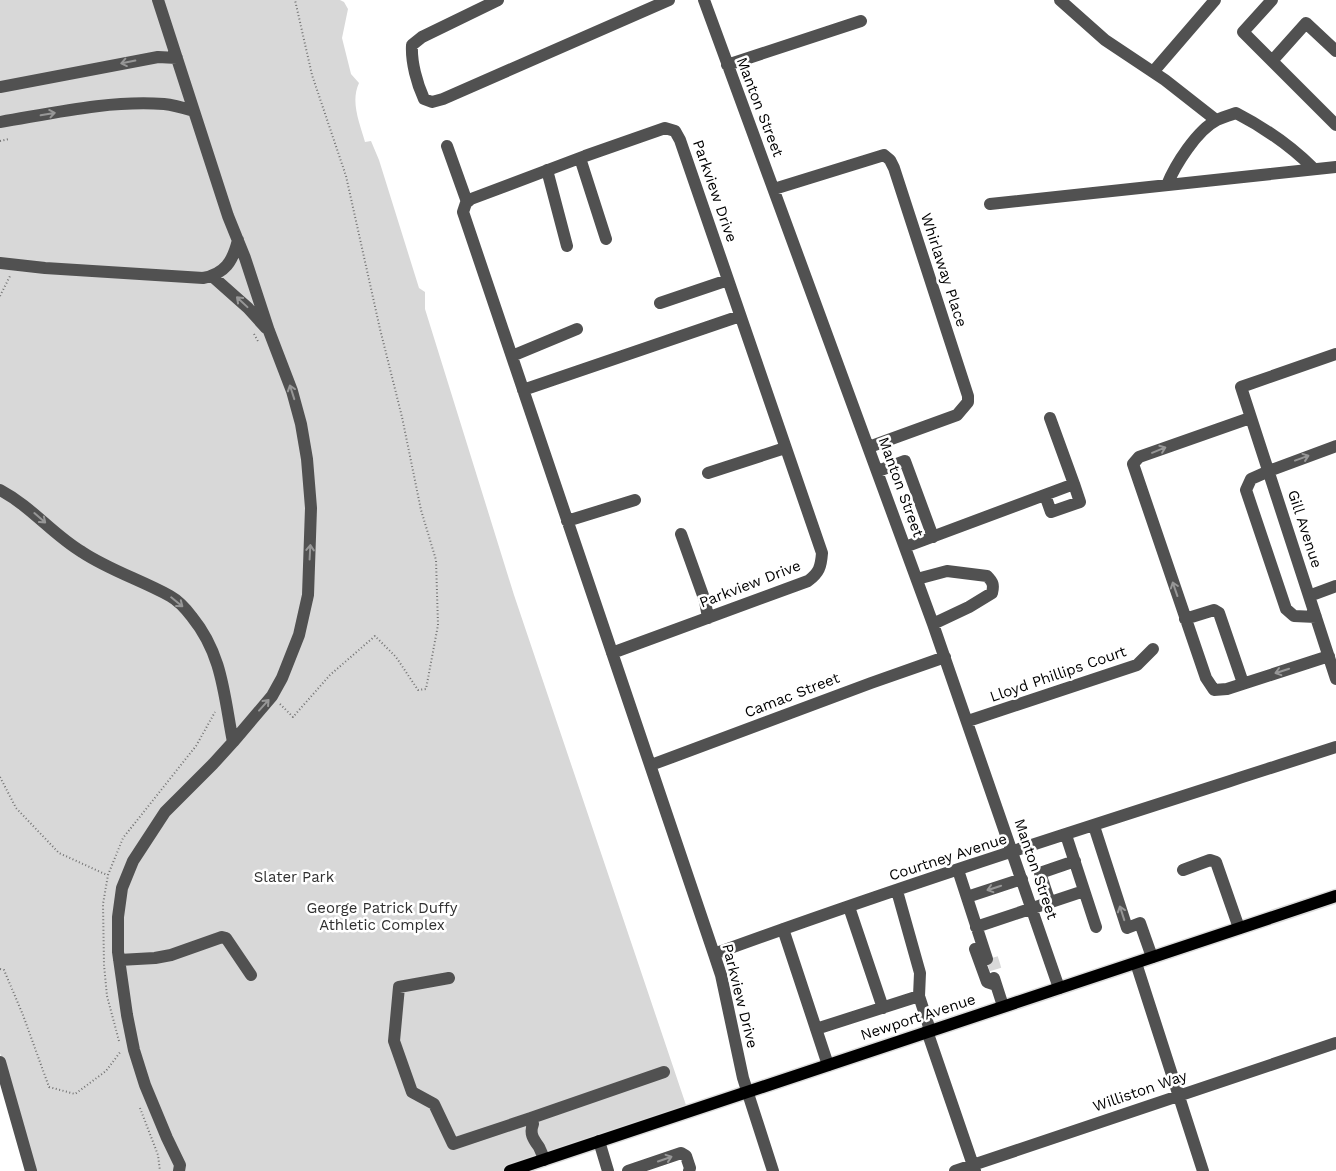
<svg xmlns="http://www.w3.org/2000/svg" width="1336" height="1171" font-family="'Work Sans',sans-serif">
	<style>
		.green { fill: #d8d8d8 }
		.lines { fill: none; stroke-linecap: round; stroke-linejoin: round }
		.minor-tunnel { stroke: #d9d9d9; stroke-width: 12; stroke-dasharray: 12 6; stroke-linecap: butt }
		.major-casing { stroke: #dbdbdb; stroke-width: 15 }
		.path { stroke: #737373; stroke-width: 2; stroke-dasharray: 1 2.5; stroke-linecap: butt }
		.minor { stroke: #515151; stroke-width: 12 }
		.major { stroke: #000; stroke-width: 12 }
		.oneway { stroke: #979797 }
		.labels { text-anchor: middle; stroke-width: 5; stroke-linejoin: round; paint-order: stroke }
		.street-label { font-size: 15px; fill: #000; stroke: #fff }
		.park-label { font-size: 15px; fill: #2f2f2f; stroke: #fff }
	</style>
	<rect width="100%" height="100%" fill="#fff"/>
	<!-- green -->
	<path class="green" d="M0,0H340L344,2L348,9L342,38L351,74L359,83C350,102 360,124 365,142L371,141L379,160L419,288L425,292V309L514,595L688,1111L507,1171H34L0,1053Z"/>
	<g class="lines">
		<!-- minor-tunnel -->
		<path class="minor-tunnel" d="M992,958L996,971"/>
		<!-- major casing -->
		<g class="major-casing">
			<path id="major" d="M510,1171L1336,896"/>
		</g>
		<!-- path -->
		<path class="path" d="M0,141L9,139
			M0,296L10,276
			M254,334L259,343
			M280,704L293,717L330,675L375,636L396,657L418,690L426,689L438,625L436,560L421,510L402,417L380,329L346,176L312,75L295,0
			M0,777L16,808L59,853L107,875
			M0,969L4,970L23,1015L49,1087L75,1094L106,1071L121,1051
			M119,1041L107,996L104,965L103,904L108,875L123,838L196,746L215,712
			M140,1108L158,1155L160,1171"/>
		<!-- minor -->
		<path class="minor" d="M158,0L228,216L245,258L269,331L292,391L301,424L307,459L311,508L308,595L299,635L282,678L272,696L233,742L213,764L165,812L133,861L122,888L118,917V952L127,1015L134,1050L145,1085L167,1138L180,1165L179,1171
			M498,0L422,37L412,45C411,62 417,84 424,99L432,102L443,99L669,0
			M704,0L933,624L1059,988
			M1060,0L1105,40L1165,80L1216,120
			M1272,0L1243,32L1336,125
			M1272,61L1306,23L1336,51
			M727,65L861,21
			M1153,72L1215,0
			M0,87L158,57L177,58
			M0,122C54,113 109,100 164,104C174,105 184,108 194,111
			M447,146L467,202
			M580,158L606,239
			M547,170L567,246
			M1167,185C1175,165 1197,130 1217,120C1223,117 1230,115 1236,113C1267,129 1290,145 1314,169
			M774,189L884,155L890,160L894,168L968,396V402L957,415L869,447
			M990,204L1336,167
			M0,263L45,268L203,278C225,274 233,261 238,240
			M212,276L248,308L266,328
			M660,303L728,280
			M1336,354L1241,387L1336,679
			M512,356L577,329
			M523,390L740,316
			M1250,418L1139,457L1133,464L1206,678L1214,690L1227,689L1329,656
			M878,471L905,461L933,537
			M708,473L785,448
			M0,490C32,507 52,534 82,552C109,570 141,580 170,596C179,601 186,609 192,617C223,655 224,697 233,742
			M1045,495L1051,512L1080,502L1074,484
			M567,521L635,500
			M681,534L705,601L708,618
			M905,547L1074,484L1050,418
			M917,579L947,571L987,576C993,582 994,585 992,593L969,607L933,624
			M1309,596L1336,586
			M1316,617L1294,616L1286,609L1246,490L1251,479L1269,471L1336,446
			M1185,619L1214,610L1219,613L1243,683
			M612,653L808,581C819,573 821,567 822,553L680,140L675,131L665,128L585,156L471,199L466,203L463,212L714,954L721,975L743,1078L773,1171
			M968,721L1137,665L1153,649
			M651,765L871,683L945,657
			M1094,826L1127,928L1140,923L1152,957
			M1066,835L1096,927
			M958,870L987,959
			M1183,870L1210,860L1216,862L1239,928
			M897,891L920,973L919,996L930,1030
			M967,897L1022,879
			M1050,903L1040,873L1075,861
			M849,907L883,1008
			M976,927L1084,891
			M783,929L828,1065
			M975,949L987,982L996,985
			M714,954C919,879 1128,814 1336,747
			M119,960L155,958L171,955L222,937L226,938L251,975
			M1136,963L1203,1171
			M449,978L399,987L394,1041L412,1092L434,1104L453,1144L531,1118
			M994,978L1003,1006
			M816,1029L919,996
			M927,1031L975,1171
			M0,1062L31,1171
			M599,1141L608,1171
			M544,1160C543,1156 541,1151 539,1147C534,1140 529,1134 533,1124L531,1118L664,1072
			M628,1171L681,1153L686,1156L690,1168L689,1171
			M955,1171L1336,1043"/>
		<!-- major -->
		<use href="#major" class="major"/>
	</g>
	<!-- one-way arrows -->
	<defs><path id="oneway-shaft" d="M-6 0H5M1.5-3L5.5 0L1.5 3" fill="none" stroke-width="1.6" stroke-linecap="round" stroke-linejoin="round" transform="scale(1.25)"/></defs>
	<g class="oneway">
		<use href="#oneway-shaft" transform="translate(128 62) rotate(169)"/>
		<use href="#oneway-shaft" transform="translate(48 114) rotate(-10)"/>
		<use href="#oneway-shaft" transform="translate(242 302) rotate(-137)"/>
		<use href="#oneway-shaft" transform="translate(292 392) rotate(-108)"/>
		<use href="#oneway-shaft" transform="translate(1159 450) rotate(-22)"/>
		<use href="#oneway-shaft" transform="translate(1302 458) rotate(-20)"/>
		<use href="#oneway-shaft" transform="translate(40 518) rotate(41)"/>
		<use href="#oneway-shaft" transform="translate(310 552) rotate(-87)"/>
		<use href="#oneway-shaft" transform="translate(1175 589) rotate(-109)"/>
		<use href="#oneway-shaft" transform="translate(177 602) rotate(39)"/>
		<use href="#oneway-shaft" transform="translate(1282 671) rotate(162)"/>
		<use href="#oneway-shaft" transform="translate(264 705) rotate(-48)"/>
		<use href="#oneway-shaft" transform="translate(994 888) rotate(162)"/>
		<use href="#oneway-shaft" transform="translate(1122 913) rotate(-108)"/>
		<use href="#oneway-shaft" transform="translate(665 1159) rotate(-19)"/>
	</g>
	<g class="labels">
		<!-- street labels -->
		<g class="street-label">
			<text transform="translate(760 107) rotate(69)" y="5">Manton Street</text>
			<text transform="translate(715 191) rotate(71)" y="5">Parkview Drive</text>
			<text transform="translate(944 270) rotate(72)" y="5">Whirlaway Place</text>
			<text transform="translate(901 487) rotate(70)" y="5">Manton Street</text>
			<text transform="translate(1305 529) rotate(72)" y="5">Gill Avenue</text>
			<text transform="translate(750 584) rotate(-21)" y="5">Parkview Drive</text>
			<text transform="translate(1058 674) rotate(-19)" y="5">Lloyd Phillips Court</text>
			<text transform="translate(792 695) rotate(-21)" y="5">Camac Street</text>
			<text transform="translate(948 857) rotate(-18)" y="5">Courtney Avenue</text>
			<text transform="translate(1036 869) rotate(71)" y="5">Manton Street</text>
			<text transform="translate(740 996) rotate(76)" y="5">Parkview Drive</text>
			<text transform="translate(918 1017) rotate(-18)" y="5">Newport Avenue</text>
			<text transform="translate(1140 1091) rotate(-19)" y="5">Williston Way</text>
		</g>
		<!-- park labels -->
		<g class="park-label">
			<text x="294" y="882">Slater Park</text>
			<text x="382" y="913">George Patrick Duffy<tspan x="382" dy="17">Athletic Complex</tspan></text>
		</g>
	</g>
</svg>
